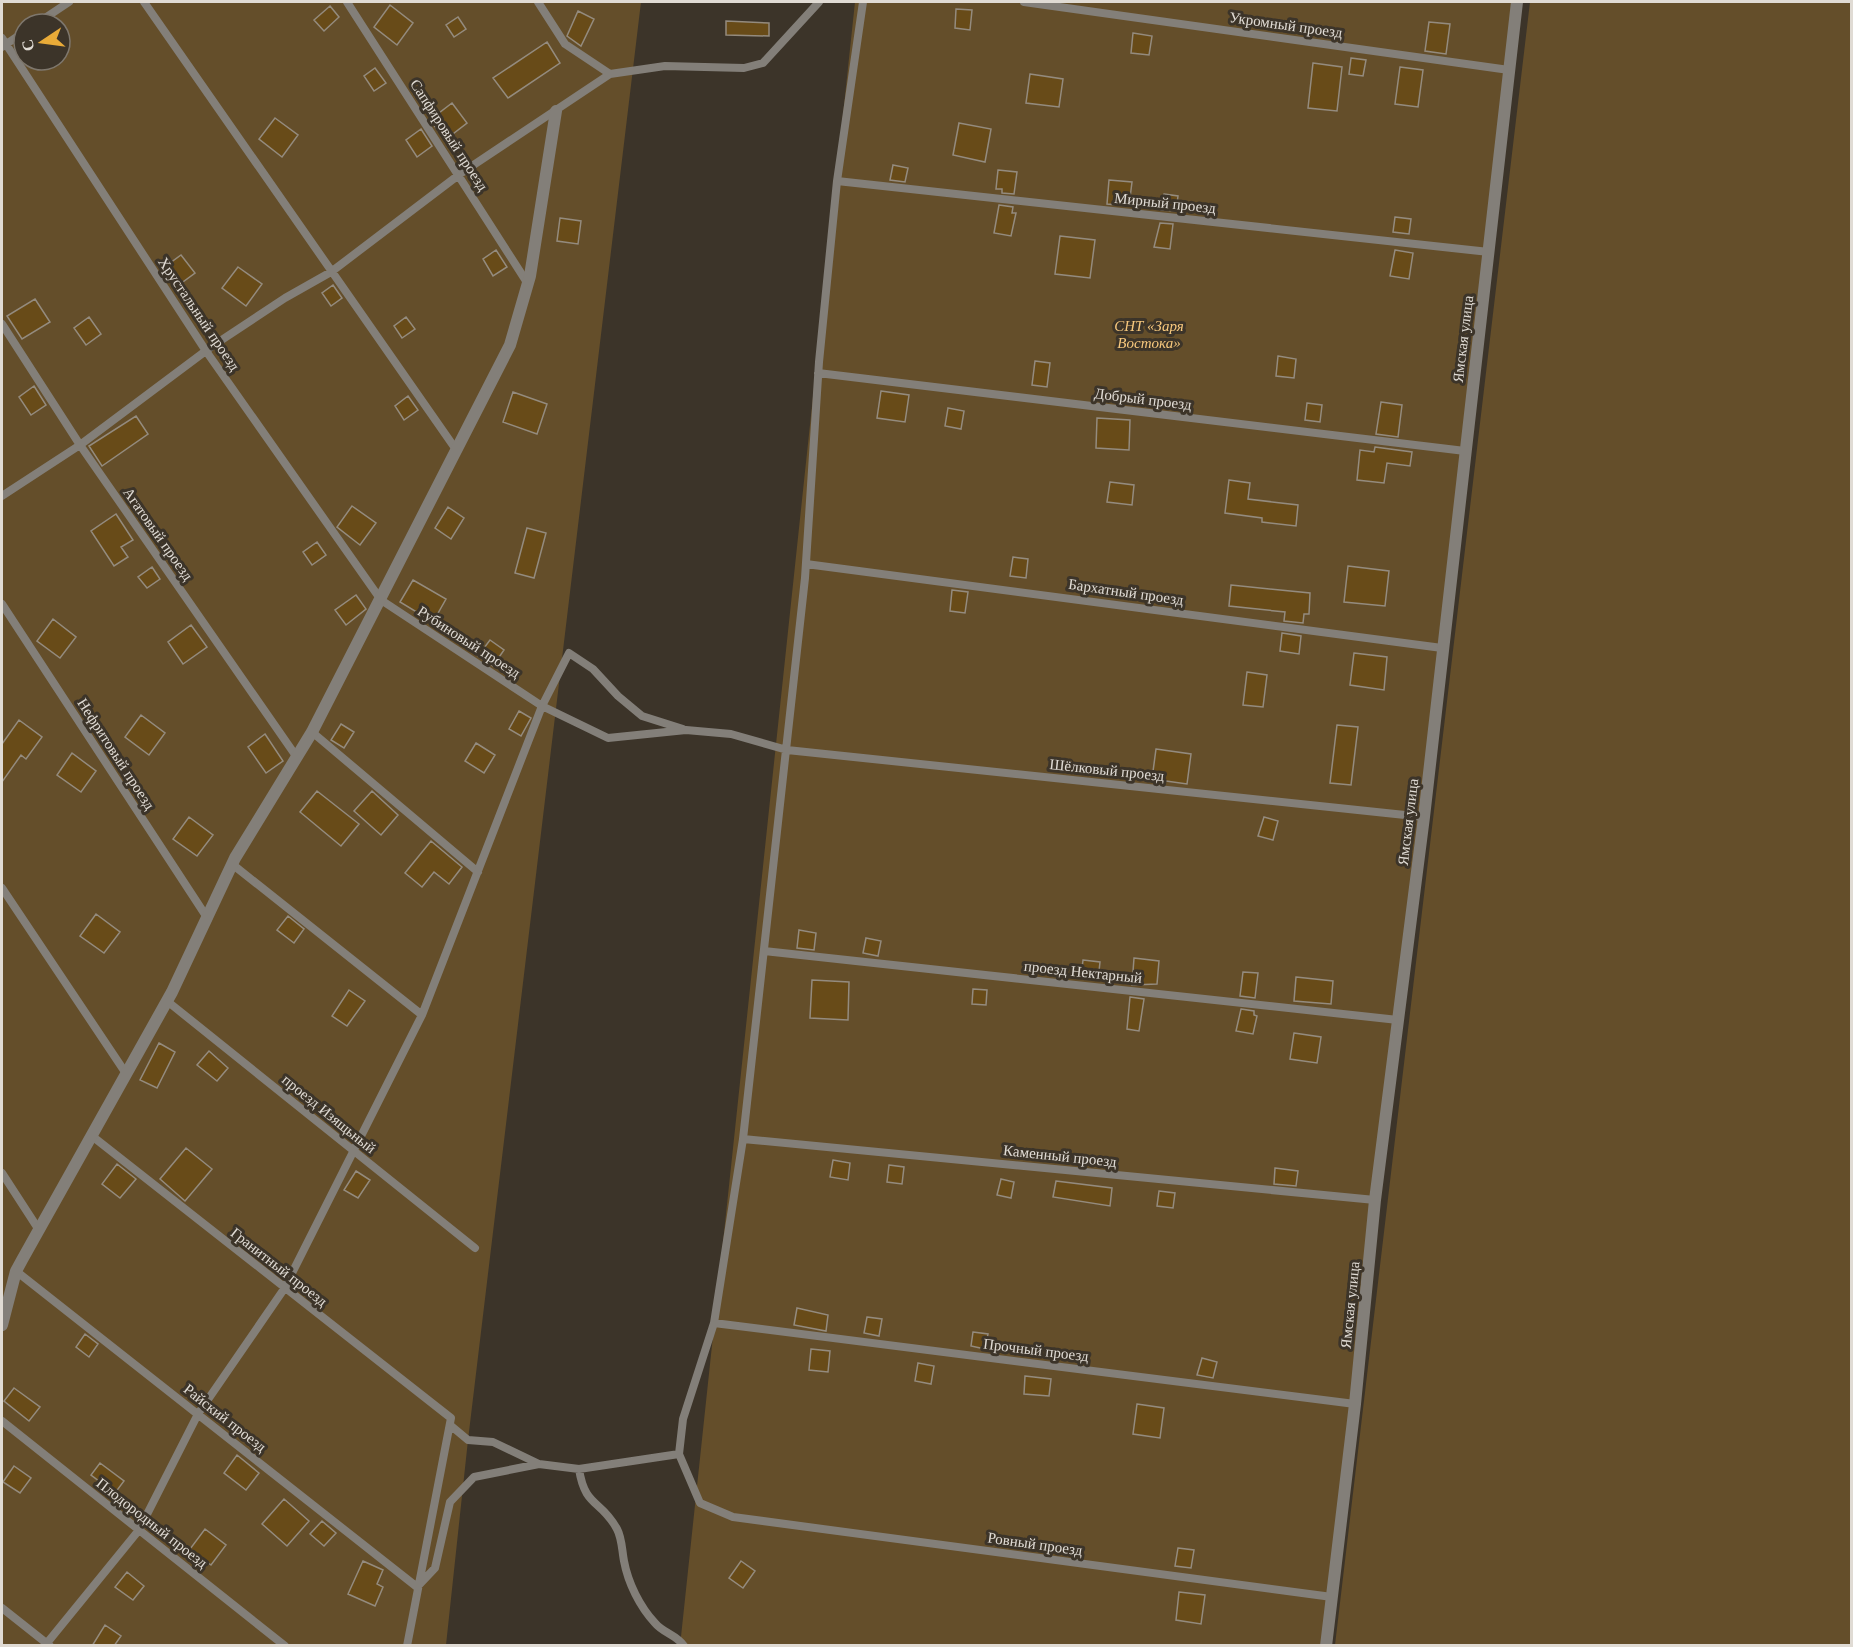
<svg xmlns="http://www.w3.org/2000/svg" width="1853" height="1647" font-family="Georgia,serif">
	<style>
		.green { fill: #644e2a; fill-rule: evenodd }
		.building { fill: #684b18; stroke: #948b7e; stroke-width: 1.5 }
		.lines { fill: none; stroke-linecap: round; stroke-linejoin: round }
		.service { stroke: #837f79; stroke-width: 8 }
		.minor { stroke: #837f79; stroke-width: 12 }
		.tertiary { stroke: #837f79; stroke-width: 12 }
		.labels { text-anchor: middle; stroke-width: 6; stroke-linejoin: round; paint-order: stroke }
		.street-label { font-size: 15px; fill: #e0dbd4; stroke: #3c3429 }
		.park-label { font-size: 15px; font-style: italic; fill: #f7c87d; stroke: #3c3429 }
	</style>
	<rect width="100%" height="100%" fill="#3c3429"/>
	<!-- green -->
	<path class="green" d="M2,2H641L468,1440L446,1645L2,1646ZM24,24H60V60H24Z
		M855,2H1517L1326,1645L680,1646Z
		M1530,2H1851V1645H1335Z"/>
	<!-- building -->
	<path class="building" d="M390,5L413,23L397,45L374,27Z
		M330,6L339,17L324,31L314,20Z
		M956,9L972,10L970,30L955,28Z
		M578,11L594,19L581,46L567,36Z
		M458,17L466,29L454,37L446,25Z
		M726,21L769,23V36L726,35Z
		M1429,22L1450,24L1446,54L1425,51Z
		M1133,33L1152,36L1149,55L1131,53Z
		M547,42L560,63L508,98L493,78Z
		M1351,58L1366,60L1363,76L1349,74Z
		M1313,63L1342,67L1337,111L1308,108Z
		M1400,67L1423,70L1418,107L1395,104Z
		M375,68L386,83L374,91L364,76Z
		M1030,74L1063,79L1059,107L1026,103Z
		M452,103L467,123L445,140L430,120Z
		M275,118L298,135L282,157L259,139Z
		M959,123L991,129L985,162L953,155Z
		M421,129L432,146L417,157L406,140Z
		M893,165L908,168L905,182L890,180Z
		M998,170L1017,172L1014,194L1002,193V189H996Z
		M1109,180L1132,182L1129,206L1107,204Z
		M1164,194L1178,196L1176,211L1161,210Z
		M999,205L1013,207L1012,213H1016L1011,236L994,233Z
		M1395,217L1411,219L1409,234L1393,232Z
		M560,218L581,221L578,244L557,241Z
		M1160,223L1173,224L1170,249L1154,247Z
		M1060,236L1095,240L1090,278L1055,274Z
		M496,250L507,267L493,276L483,259Z
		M1395,250L1413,253L1409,279L1390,276Z
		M181,255L195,273L176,287L162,269Z
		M238,267L262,284L246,306L222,288Z
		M333,285L342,298L331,306L322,293Z
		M35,299L50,322L22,339L7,316Z
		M89,317L101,334L86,345L74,328Z
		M406,317L415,329L402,338L394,326Z
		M1278,356L1296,359L1294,378L1276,376Z
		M1035,361L1050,363L1047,387L1032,385Z
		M34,386L46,405L31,415L19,397Z
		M881,391L909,395L905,422L877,418Z
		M513,392L547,404L537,434L503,422Z
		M408,396L418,410L404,420L395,406Z
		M1381,402L1402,405L1398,437L1376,434Z
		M1307,403L1322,405L1320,422L1305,420Z
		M948,408L964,411L961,429L945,426Z
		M136,416L148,434L102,466L89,446Z
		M1097,418L1130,420L1129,450L1096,448Z
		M1375,447L1412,452L1410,466L1387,463L1384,483L1357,480L1360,450L1374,452Z
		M1229,480L1250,483L1248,499L1298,505L1296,526L1262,522V518L1225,513Z
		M1110,482L1134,485L1132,505L1107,502Z
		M352,506L376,523L360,545L337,527Z
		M448,507L464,518L451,539L435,528Z
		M116,514L133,540L121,547L128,557L114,566L91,531Z
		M527,528L546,533L534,578L515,573Z
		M317,542L326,555L312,565L303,552Z
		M1013,557L1028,559L1026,578L1010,576Z
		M1348,566L1389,571L1385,606L1344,602Z
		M152,567L160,579L147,588L138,577Z
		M413,580L446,599L433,622L400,602Z
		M1231,585L1310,593L1309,614H1304L1303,623L1284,621L1285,612L1229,606Z
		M952,590L968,592L965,613L950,611Z
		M356,595L366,609L346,625L335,610Z
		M53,619L76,637L60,658L37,641Z
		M191,625L207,647L183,664L168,642Z
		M1282,633L1301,636L1299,654L1280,651Z
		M490,640L504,650L493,666L478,656Z
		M1354,653L1387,657L1384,690L1350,685Z
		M1247,672L1267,675L1263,707L1243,705Z
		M519,711L531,718L521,736L509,729Z
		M141,715L165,733L149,755L125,737Z
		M19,720L42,737L26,759L21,755L2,782V744Z
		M341,724L354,732L344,748L331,740Z
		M1337,725L1358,727L1351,785L1330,783Z
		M265,734L283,761L266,773L248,747Z
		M476,743L495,755L484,773L465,761Z
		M1156,749L1191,754L1187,784L1152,779Z
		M72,753L96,771L81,792L57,775Z
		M317,791L359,824L341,846L300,812Z
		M372,791L398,815L381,835L354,811Z
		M189,817L213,835L197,856L173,839Z
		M1264,817L1278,821L1273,840L1258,836Z
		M431,841L462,867L449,884L434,872L422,887L405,873Z
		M96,914L120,932L104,953L80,936Z
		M288,916L304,929L294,943L277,930Z
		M799,930L816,933L814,950L797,948Z
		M866,938L881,941L878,956L863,953Z
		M1134,958L1159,961L1157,984L1132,985Z
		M1083,960L1100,962L1098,980L1081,977Z
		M1243,972L1258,973L1255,998L1240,996Z
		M1296,977L1333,981L1331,1004L1294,1001Z
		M812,980L849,982L848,1020L810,1018Z
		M973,989L987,990L986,1005L972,1004Z
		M349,990L365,1001L347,1026L332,1016Z
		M1130,997L1144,999L1139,1031L1127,1029Z
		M1241,1009L1254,1011V1015L1257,1016L1253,1034L1236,1031Z
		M1294,1033L1321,1037L1317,1063L1290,1059Z
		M159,1043L175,1052L157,1088L140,1080Z
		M209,1051L228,1068L217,1081L197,1065Z
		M186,1148L212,1169L185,1201L160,1179Z
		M833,1160L850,1163L848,1180L830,1177Z
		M117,1164L136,1179L120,1198L102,1184Z
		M889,1165L904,1167L902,1184L887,1182Z
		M1275,1168L1298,1171L1296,1186L1274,1184Z
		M356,1171L370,1180L358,1198L344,1190Z
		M1001,1179L1014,1182L1011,1198L997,1195Z
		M1056,1181L1112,1188L1110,1206L1053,1197Z
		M1159,1191L1175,1193L1173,1208L1157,1206Z
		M797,1308L828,1315L826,1331L794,1325Z
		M867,1317L882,1319L879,1336L864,1333Z
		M973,1332L988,1334L985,1349L971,1346Z
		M85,1334L98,1344L89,1357L76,1347Z
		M811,1349L830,1351L828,1372L809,1370Z
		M1202,1358L1217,1362L1213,1378L1197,1375Z
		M918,1363L934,1366L931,1384L915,1381Z
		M1025,1376L1051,1379L1049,1396L1024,1394Z
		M14,1388L40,1407L29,1421L4,1401Z
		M1137,1404L1164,1408L1160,1438L1133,1434Z
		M237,1455L259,1473L246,1490L224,1473Z
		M100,1463L124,1481L115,1493L91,1475Z
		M14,1466L31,1478L20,1493L3,1482Z
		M284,1499L309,1521L287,1546L262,1524Z
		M322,1521L336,1533L324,1546L310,1534Z
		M205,1529L226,1545L211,1565L190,1549Z
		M1178,1548L1194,1550L1191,1568L1175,1566Z
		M363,1561L383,1570L377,1584L383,1587L375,1606L348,1594Z
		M741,1561L755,1571L743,1588L729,1578Z
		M127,1572L144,1586L133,1600L115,1587Z
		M1179,1592L1205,1595L1201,1624L1176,1620Z
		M105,1625L121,1636L114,1646H92Z"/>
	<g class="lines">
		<!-- service -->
		<path class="service" d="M144,2L457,451
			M347,2L528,284
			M538,2L565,44L610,74
			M863,2L837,181L819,362L805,578L743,1139L714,1323L683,1419L679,1454L700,1503L733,1517L1332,1597
			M1024,2L1509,70
			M36,24L69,2
			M2,38L206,351L381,600L542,706L608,738L686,730L731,734L787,750L1424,817
			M2,47L24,32
			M837,181L1489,252
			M2,324L80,445L296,756
			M818,373L1465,451
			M2,496L80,445L211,347L285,298L331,272L460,174L610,74L665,66L744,68L763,63L819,2
			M806,564L1442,648
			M2,604L208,919
			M312,732L478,872
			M232,864L422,1015
			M2,888L125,1072
			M764,951L1398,1020
			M167,1001L475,1248
			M92,1136L451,1418L407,1646
			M743,1139L1375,1200
			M2,1173L39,1230
			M16,1271L417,1587L435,1568L450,1502L474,1477L539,1464
			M714,1323L1355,1404
			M2,1421L285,1646
			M450,1425L468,1440L493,1442L539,1464L579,1469L679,1454
			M579,1469C585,1508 601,1499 617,1529C622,1538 622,1551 624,1561C628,1583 640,1607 655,1623C663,1633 677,1635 684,1646
			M2,1608L50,1646
			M47,1643L139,1530L198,1414L284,1289L422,1015L542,706L569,653L593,669L618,696L642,716L683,729"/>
		<!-- minor -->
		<path class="minor" d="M2,1325L16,1271L22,1260L172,992L235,858L312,732L510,345L530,276L556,111"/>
		<!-- tertiary -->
		<path class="tertiary" d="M1326,1646L1355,1404L1375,1200L1424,817L1517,2"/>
	</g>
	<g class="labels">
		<!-- street labels -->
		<g class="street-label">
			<text transform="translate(1286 25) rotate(8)" y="5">Укромный проезд</text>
			<text transform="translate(449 135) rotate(57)" y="5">Сапфировый проезд</text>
			<text transform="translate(1165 203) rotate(6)" y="5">Мирный проезд</text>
			<text transform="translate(199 314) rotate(56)" y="5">Хрустальный проезд</text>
			<text transform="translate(1463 339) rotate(-83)" y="5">Ямская улица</text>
			<text transform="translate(1143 399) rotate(7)" y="5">Добрый проезд</text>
			<text transform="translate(158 534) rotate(55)" y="5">Агатовый проезд</text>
			<text transform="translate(1126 592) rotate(8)" y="5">Бархатный проезд</text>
			<text transform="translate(469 642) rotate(33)" y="5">Рубиновый проезд</text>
			<text transform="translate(116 754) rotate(57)" y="5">Нефритовый проезд</text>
			<text transform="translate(1107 770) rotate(6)" y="5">Шёлковый проезд</text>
			<text transform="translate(1408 822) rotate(-83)" y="5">Ямская улица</text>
			<text transform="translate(1083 972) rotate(6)" y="5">проезд Нектарный</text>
			<text transform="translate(329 1114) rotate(39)" y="5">проезд Изящьный</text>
			<text transform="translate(1060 1156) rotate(6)" y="5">Каменный проезд</text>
			<text transform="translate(279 1267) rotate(38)" y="5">Гранитный проезд</text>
			<text transform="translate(1350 1305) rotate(-84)" y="5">Ямская улица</text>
			<text transform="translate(1036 1350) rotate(7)" y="5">Прочный проезд</text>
			<text transform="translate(225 1418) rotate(38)" y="5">Райский проезд</text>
			<text transform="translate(152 1523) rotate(38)" y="5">Плодородный проезд</text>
			<text transform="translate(1035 1544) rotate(8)" y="5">Ровный проезд</text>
		</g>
		<!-- park labels -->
		<g class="park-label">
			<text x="1149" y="331">СНТ «Заря<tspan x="1149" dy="17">Востока»</tspan></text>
		</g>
	</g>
	<!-- border -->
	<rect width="1853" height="1647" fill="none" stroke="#e0dbd4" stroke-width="6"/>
	<!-- north arrow -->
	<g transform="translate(42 42) rotate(257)"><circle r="28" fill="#3c3429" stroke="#7e776d" stroke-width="1.5"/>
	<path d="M0-4.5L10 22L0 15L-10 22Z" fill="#e9ab38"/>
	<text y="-9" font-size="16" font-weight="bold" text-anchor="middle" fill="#e0dbd4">С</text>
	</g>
</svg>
